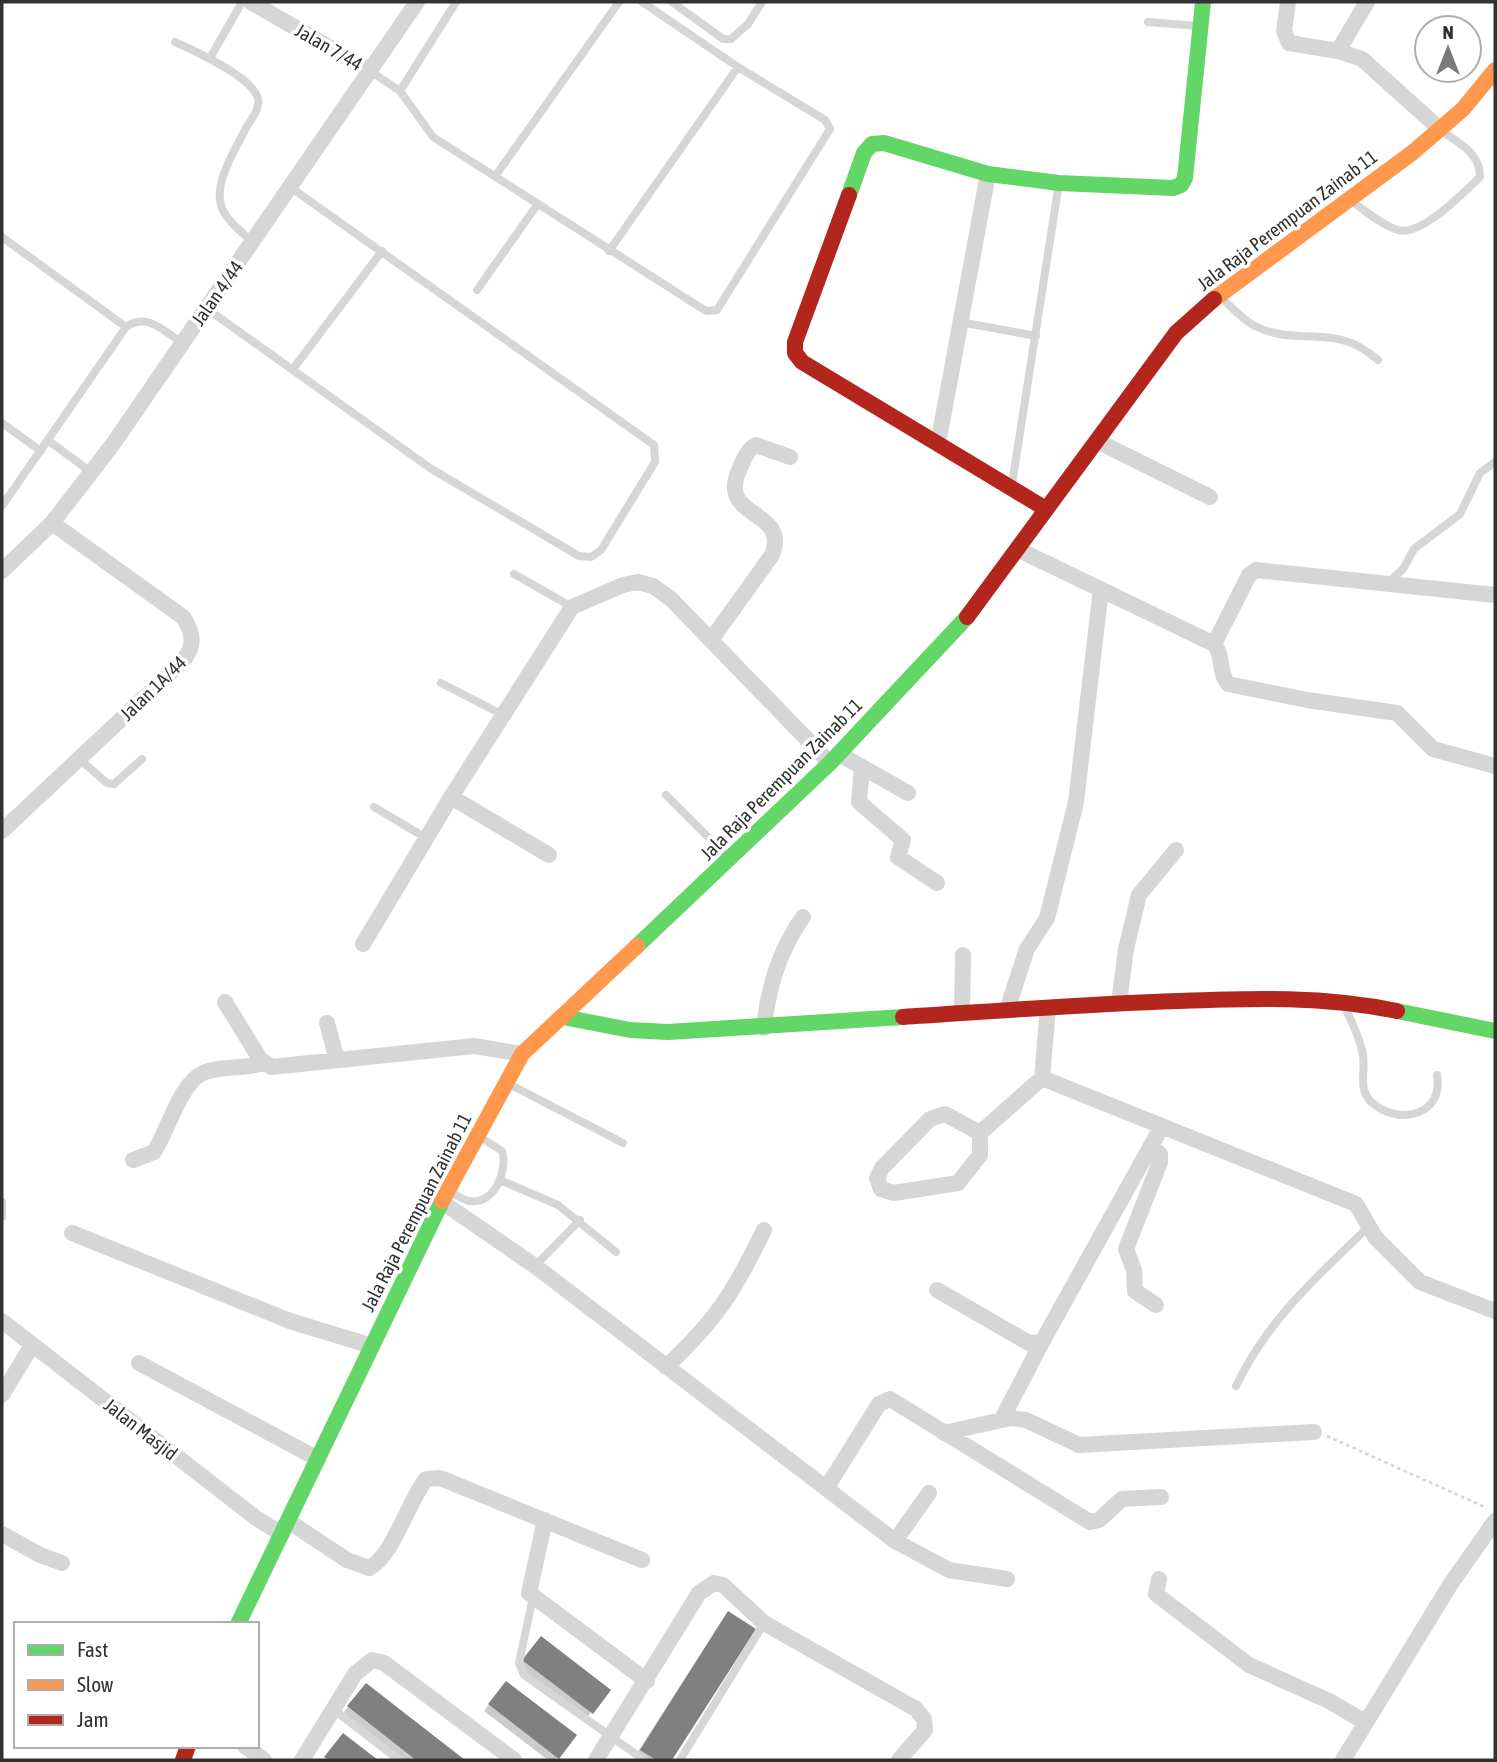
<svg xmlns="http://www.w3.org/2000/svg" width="1497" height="1762" font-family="'Asap Condensed',sans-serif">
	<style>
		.shadow { fill: #0003 }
		.building { fill: #808080 }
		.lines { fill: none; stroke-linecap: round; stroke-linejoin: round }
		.path { stroke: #d4d4d4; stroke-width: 2.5; stroke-dasharray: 3.5 3.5; stroke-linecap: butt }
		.lane { stroke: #d6d6d6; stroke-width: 8 }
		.street { stroke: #d6d6d6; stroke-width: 16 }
		.fast { stroke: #63d668; stroke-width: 16 }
		.slow { stroke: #ff974d; stroke-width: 16 }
		.jam { stroke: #b3261e; stroke-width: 16 }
		.labels { text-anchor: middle; stroke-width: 7; stroke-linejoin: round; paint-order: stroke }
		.street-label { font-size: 19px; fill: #323232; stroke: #fff }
	</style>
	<rect width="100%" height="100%" fill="#fff"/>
	<!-- shadow -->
	<path class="shadow" d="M723,1619L754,1629L670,1760H642L635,1756Z
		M535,1644L591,1713L586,1718L518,1666Z
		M366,1685L462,1760H403L343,1713Z
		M501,1689L557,1757L555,1760H548L484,1711Z"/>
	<!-- building -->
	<path class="building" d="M728,1611L756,1629L672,1760H656L640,1750Z
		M541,1636L611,1690L593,1714L522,1660Z
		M506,1681L577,1735L559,1759L488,1704Z
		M366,1683L465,1760H416L347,1706Z
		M343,1733L378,1760H329L324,1757Z"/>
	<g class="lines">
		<!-- path -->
		<path class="path" d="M1327,1436L1487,1508"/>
		<!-- lane -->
		<path class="lane" d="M672,2L723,39H731L748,24L762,2
			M1148,22L1198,26
			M175,42C193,50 254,78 258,99C260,110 251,119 246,128C236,148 214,182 221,205C225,220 241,231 252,242
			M210,58L242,2
			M370,71L400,91L433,137L706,311L717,310L830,129L825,120L738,67
			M400,91L456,2
			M496,175L619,2
			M1351,201C1365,210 1381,225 1398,230C1421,237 1464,192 1480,177C1480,153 1460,144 1442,131
			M2,237L126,327
			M609,251L738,67L642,2
			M477,290L537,205
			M1218,295C1230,305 1242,320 1255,326C1300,348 1334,321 1378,360
			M206,308L430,468L579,556L591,557L601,550L655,462L654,445L290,187
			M960,322L1036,336
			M293,369L382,251
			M2,423L41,451
			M49,441L91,472
			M1012,484L1059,183
			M2,506L126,327C147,312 164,331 182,343
			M514,574L572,607
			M1390,581L1403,569L1414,549L1460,514L1480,473L1495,462
			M441,683L503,715
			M79,759L107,783L114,784L142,759
			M666,795L728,857
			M374,807L426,838
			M1343,1003C1350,1019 1360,1037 1363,1055C1366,1073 1356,1092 1375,1105C1403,1126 1444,1113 1437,1075
			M507,1083L623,1143
			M500,1180L558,1205L616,1252
			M448,1191C454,1194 463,1200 469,1201C495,1205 508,1170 502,1151L480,1137
			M2,1202V1217
			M535,1266L580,1220
			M1236,1386C1268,1319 1316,1278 1368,1227
			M533,1597L519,1663L524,1675L644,1760
			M333,1709L399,1760
			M680,1760L764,1623"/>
		<!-- street -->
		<path class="street" d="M251,2L370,71
			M1288,2L1284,31L1289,43L1338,51L1362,59L1440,129
			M1338,51L1367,2
			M1097,441L1210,497
			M938,444L988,174
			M1017,549L1214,644C1224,656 1218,672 1228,684L1307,700L1397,713L1433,749L1495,766
			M2,571L52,523L113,444L417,2
			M711,640L772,555C791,508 715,520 740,468C744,459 747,450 756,445L790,457
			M1214,644L1249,575L1256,570L1495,595
			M839,754L862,767L859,802L903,840L898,857L937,883
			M862,767L908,793
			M451,797L549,855
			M2,831L180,664C195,648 195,635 183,617L52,523
			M363,944L451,797L572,607L623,585L638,582L653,586L671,599L830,763
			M225,1002L260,1059L271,1067L474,1046L522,1054
			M1119,1003L1126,949L1139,895L1176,850
			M1048,1008L1042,1078L1356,1204L1375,1237L1420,1282L1495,1311
			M1007,1010L1027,949L1047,918L1076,802L1101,589
			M962,1013L963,955
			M327,1023L337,1060
			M764,1028C768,987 779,951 803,917
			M945,1114L980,1133V1155L958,1183L894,1193L881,1189L877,1178L882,1168L930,1119Z
			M980,1133L1042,1078
			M1151,1146L1160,1154V1162L1126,1249L1134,1270L1135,1291L1156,1305
			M133,1160L154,1152C168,1131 180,1083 203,1073C221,1065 243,1070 263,1063
			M442,1202L535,1266L895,1541L949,1570L1007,1579
			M72,1233L290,1321L372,1346
			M937,1290L1029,1343L1042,1342L1162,1126
			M2,1321L256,1518L282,1534
			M139,1363L318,1459
			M666,1367C717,1319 734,1292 764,1230
			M2,1395L32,1345
			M1002,1419L1042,1342
			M944,1433L1011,1418L1026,1420L1079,1445L1314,1432
			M827,1487L879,1404L890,1399L1090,1522L1099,1520L1122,1499L1161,1497
			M545,1520L529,1593L647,1681
			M288,1521L347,1560L369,1568C393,1556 408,1502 426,1479L440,1478L642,1560
			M2,1534L40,1555L62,1563
			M895,1541L929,1493
			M1159,1579L1156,1594L1249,1665L1329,1701L1365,1722
			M245,1746L264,1760
			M302,1760L355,1674L372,1660L384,1663L514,1760
			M596,1760L699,1593L714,1583L723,1585L764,1623L916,1709L924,1719L925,1730L899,1760
			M1343,1760L1450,1585L1495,1521"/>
		<!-- fast -->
		<path class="fast" d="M849,195L864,153L872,144L884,143L988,174L1059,183L1173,188L1181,185L1185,178L1203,2
			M637,946L830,763L967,617
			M1397,1011L1495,1031
			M563,1017L630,1030L668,1032L903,1017
			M238,1624L442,1201"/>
		<!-- slow -->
		<path class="slow" d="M1214,299L1412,153L1463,109L1495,70
			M442,1201L522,1054L637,946"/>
		<!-- jam -->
		<path class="jam" d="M849,195L795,342V353L802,362L1046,509
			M967,617L1176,333L1214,299
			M903,1017C995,1011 1087,1004 1179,1001C1254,998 1324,996 1397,1011
			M183,1760L188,1746"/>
	</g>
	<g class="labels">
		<!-- street labels -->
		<g class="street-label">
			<text transform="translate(329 47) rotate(30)" y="7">Jalan 7/44</text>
			<text transform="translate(1287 220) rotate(-37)" y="7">Jala Raja Perempuan Zainab 11</text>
			<text transform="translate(217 293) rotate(-55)" y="7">Jalan 4/44</text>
			<text transform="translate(153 688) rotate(-44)" y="7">Jalan 1A/44</text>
			<text transform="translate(781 779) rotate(-45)" y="7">Jala Raja Perempuan Zainab 11</text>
			<text transform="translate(416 1212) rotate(-63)" y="7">Jala Raja Perempuan Zainab 11</text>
			<text transform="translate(141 1429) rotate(38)" y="7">Jalan Masjid</text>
		</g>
	</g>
	<!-- border -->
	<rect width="1497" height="1762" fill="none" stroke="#323232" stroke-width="7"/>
	<!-- legend -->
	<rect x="14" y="1622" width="245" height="126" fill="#ffffff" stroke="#adadad" stroke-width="2"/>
	<rect x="28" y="1645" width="35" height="10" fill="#63d668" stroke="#adadad" stroke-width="2"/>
	<text x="77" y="1657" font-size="21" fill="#323232">Fast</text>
	<rect x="28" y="1680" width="35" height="10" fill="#ff974d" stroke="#adadad" stroke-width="2"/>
	<text x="77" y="1692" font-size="21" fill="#323232">Slow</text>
	<rect x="28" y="1715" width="35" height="10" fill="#b3261e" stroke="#adadad" stroke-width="2"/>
	<text x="77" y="1727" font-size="21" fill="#323232">Jam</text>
	<!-- north arrow -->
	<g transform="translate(1448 49)"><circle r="33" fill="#ffffff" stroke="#adadad" stroke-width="2"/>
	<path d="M0-5L12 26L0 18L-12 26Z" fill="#7a7a7a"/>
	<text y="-10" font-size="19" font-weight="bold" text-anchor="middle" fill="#323232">N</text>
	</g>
</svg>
